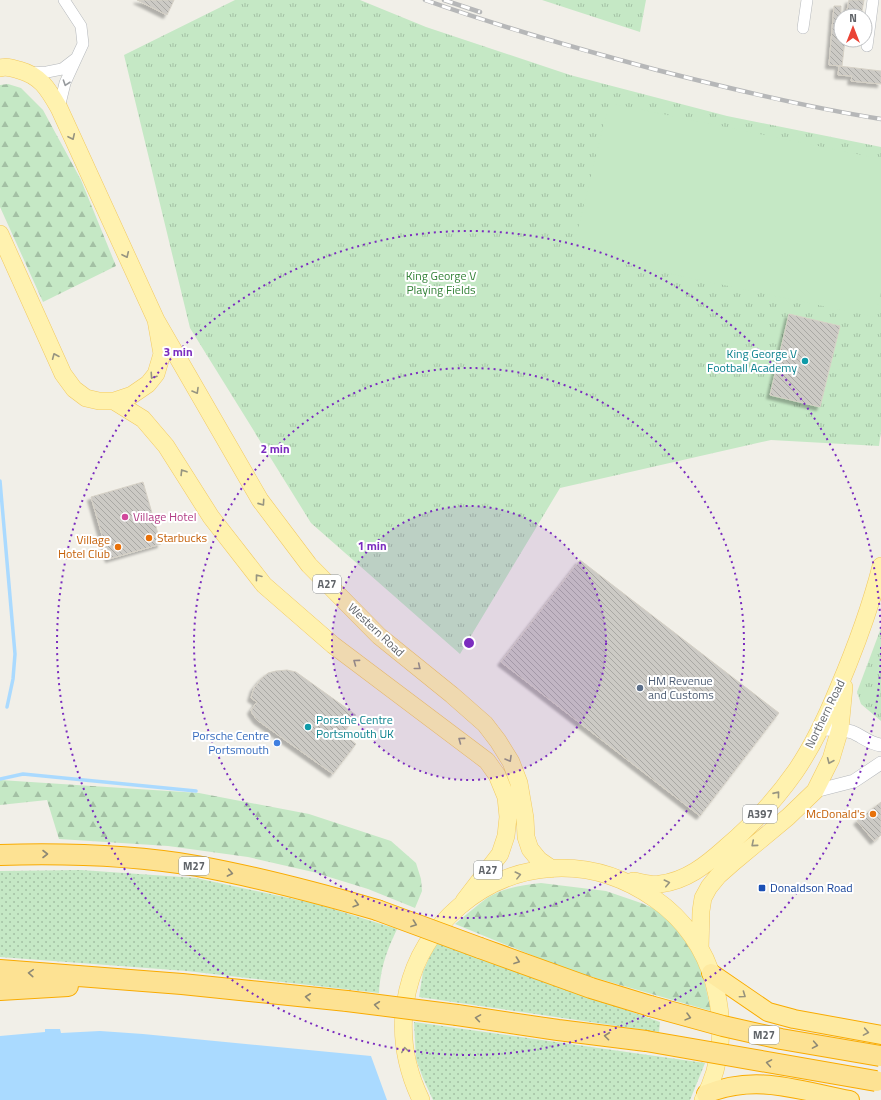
<svg xmlns="http://www.w3.org/2000/svg" width="881" height="1100" font-family="'Titillium Web',sans-serif">
	<style>
		.grass { fill: url(#grass-dots) }
		.forest { fill: url(#forest-firs) }
		.park { fill: url(#park-tufts) }
		.pitch { fill: #c5e8c5 }
		.water { fill: #aadaff }
		.lines { fill: none; stroke-linecap: round; stroke-linejoin: round }
		.stream { stroke: #aadaff; stroke-width: 3.5 }
		.building { fill: url(#building-back-hatch); stroke: #d6d1c6; filter: url(#shadow) }
		.minor-casing { stroke: #b5b8bc; stroke-width: 12 }
		.tertiary-casing { stroke: #b5b8bc; stroke-width: 14 }
		.primary-casing { stroke: #f2c960; stroke-width: 18 }
		.trunk-casing { stroke: #f9ab00; stroke-width: 20 }
		.motorway-casing { stroke: #f9ab00; stroke-width: 22 }
		.minor { stroke: #fff; stroke-width: 11 }
		.tertiary { stroke: #fff; stroke-width: 13 }
		.primary { stroke: #fff2af; stroke-width: 17 }
		.trunk { stroke: #feeaa1; stroke-width: 18 }
		.motorway { stroke: #fde293; stroke-width: 20 }
		.rail-casing { stroke: #b6b7b8; stroke-width: 4.5 }
		.rail { stroke: #fff; stroke-width: 3; stroke-dasharray: 9; stroke-linecap: butt }
		.motorway-bridge-casing { stroke: #f9ab00; stroke-width: 22; stroke-linecap: butt }
		.motorway-bridge { stroke: #fde293; stroke-width: 20 }
		.oneway { stroke: #979a9d }
		.oneway2 { stroke: #979581 }
		.oneway3 { stroke: #8e8975 }
		.oneway4 { stroke: #97927c }
		.ring { fill: none; stroke: #7b2cbf; stroke-width: 2; stroke-dasharray: 2 4 }
		.culture-dot { fill: #0f9aa8; stroke: #fff; stroke-width: 1.5 }
		.hotel-dot { fill: #d1479c; stroke: #fff; stroke-width: 1.5 }
		.food-dot { fill: #e8710a; stroke: #fff; stroke-width: 1.5 }
		.service-dot { fill: #5c6f8a; stroke: #fff; stroke-width: 1.5 }
		.shop-dot { fill: #3f7fe0; stroke: #fff; stroke-width: 1.5 }
		.transit-dot { fill: #1a4fb4; stroke: #fff; stroke-width: 1.5 }
		.labels { text-anchor: middle; stroke-width: 4; stroke-linejoin: round; paint-order: stroke }
		.shield { fill: #fff; stroke: #8f9295; stroke-width: 1 }
		.shield-label { font-size: 11px; font-weight: bold; fill: #5f6368 }
		.park-label { font-size: 12px; fill: #348238; stroke: #fff }
		.culture-label { font-size: 12px; fill: #0d838f; stroke: #fff; text-anchor: end }
		.hotel-label { font-size: 12px; fill: #b23c85; stroke: #fff; text-anchor: start }
		.food-label { font-size: 12px; fill: #c56008; stroke: #fff; text-anchor: end }
		.street-label { font-size: 12px; fill: #5f6368; stroke: #fff }
		.service-label { font-size: 12px; fill: #4e5e75; stroke: #fff; text-anchor: start }
		.shop-label { font-size: 12px; fill: #366cbe; stroke: #fff; text-anchor: end }
		.transit-label { font-size: 12px; fill: #164399; stroke: #fff; text-anchor: start }
		.centre { fill: #7b2cbf; stroke: #fff; stroke-width: 2 }
		.ring-label { font-size: 12px; text-anchor: middle; font-weight: bold; fill: #7b2cbf; stroke: #fff; stroke-width: 4; stroke-linejoin: round; paint-order: stroke }
	</style>
	<defs>
		<pattern id="grass-dots" width="8" height="8" patternUnits="userSpaceOnUse"><rect width="8" height="8" fill="#c5e8c5"/><path d="M2 2h.1M6 6h.1" fill="none" stroke="#a3c0a4" stroke-width="1.8" stroke-linecap="round"/></pattern>
		<pattern id="forest-firs" width="22" height="20" patternUnits="userSpaceOnUse"><rect width="22" height="20" fill="#c5e8c5"/><path d="M5 1l3.5 6h-7zM16 11l3.5 6h-7z" fill="#a3c0a4"/></pattern>
		<pattern id="park-tufts" width="24" height="20" patternUnits="userSpaceOnUse"><rect width="24" height="20" fill="#c5e8c5"/><path d="M3 7l-1-3M5 7V3M7 7l1-3M15 17l-1-3M17 17v-4M19 17l1-3" fill="none" stroke="#a3c0a4"/></pattern>
		<pattern id="building-back-hatch" width="6" height="6" patternUnits="userSpaceOnUse"><rect width="6" height="6" fill="#cccac5"/><path d="M-1 5l2 2M0 0l6 6M5-1l2 2" fill="none" stroke="#a9a8a4"/></pattern>
		<filter id="shadow"><feDropShadow dx="-3.5" dy="3.5" stdDeviation="1" flood-color="#0004"/></filter>
	</defs>
	<rect width="100%" height="100%" fill="#f1efe8"/>
	<!-- grass -->
	<path class="grass" d="M81,870L196,878L317,904L397,929C386,953 381,966 379,993L187,971L0,957V871Z
		M436,942L660,1022L659,1032L419,997L423,972Z
		M414,1022L705,1063L690,1100H433L423,1078L416,1059Z"/>
	<!-- forest -->
	<path class="forest" d="M8,84L21,88L43,110L81,180L116,266L43,302L0,207V85Z
		M0,780L199,793L309,814L391,841L416,863L421,879L422,891L415,908L368,889L313,872L248,857L168,846L59,839L47,800L0,805Z
		M541,883L606,891L641,903L655,909L679,929L701,967L711,1011L568,970L455,924C466,915 476,906 487,898C503,888 522,885 541,883Z"/>
	<!-- park -->
	<path class="park" d="M235,0H360L426,27L570,75L727,116L881,147V431L879,446L771,440L560,488L460,654L311,523L190,328L124,55Z
		M542,0H646L640,32Z
		M881,628V721L861,704L857,692Z"/>
	<!-- pitch -->
	<path class="pitch" d="M609,103L881,159V292L875,317L572,253Z"/>
	<!-- water -->
	<path class="water" d="M45,1029H60L61,1033L100,1031L143,1034L371,1056L387,1100H0V1036L45,1032Z"/>
	<g class="lines">
		<!-- stream -->
		<path class="stream" d="M0,481L15,654L13,679L7,707
			M0,779L23,774L196,791"/>
	</g>
	<!-- building -->
	<path class="building" d="M137,0H174L167,15Z
		M849,0H864L861,16H846Z
		M834,6H841V40H845L842,66L829,65Z
		M839,66L881,71V84L851,81L852,76L838,75Z
		M789,314L840,326L820,407L770,395Z
		M143,482L161,544L109,559L91,497Z
		M580,560L779,713L700,816L501,662Z
		M287,670L296,672L356,715L343,734L356,744L333,774L257,720L252,713L251,710L257,702L251,698L254,688L261,679L268,673L276,671Z
		M881,802V835L874,841L857,821Z"/>
	<g class="lines">
		<!-- minor casing -->
		<g class="minor-casing">
			<path id="minor" d="M803,28L807,0
				M867,46L873,0
				M30,73L47,72L62,69L75,59
				M59,108L65,83L76,59L83,44L81,26L64,0"/>
		</g>
		<!-- tertiary casing -->
		<g class="tertiary-casing">
			<path id="tertiary" d="M821,729C832,729 842,729 852,732C862,736 870,744 881,745
				M815,791L854,781L881,763"/>
		</g>
		<!-- primary casing -->
		<g class="primary-casing">
			<path id="primary" d="M0,68C7,66 12,68 19,70C41,76 48,89 59,108L156,320L162,354L156,374L148,384L132,395L114,401H99L86,398L74,389L63,374L0,234
				M156,320L260,500L309,565L379,636L452,695L485,724L498,741L511,762L519,783L525,818L526,837L530,849L539,860L552,869
				M114,401L143,419L166,446L211,517L264,585L333,645L487,761L497,775L506,797L508,817L506,836L500,854L464,901
				M633,881C641,882 652,886 660,884C686,881 706,865 725,848C750,827 776,799 795,772C813,746 826,718 838,689C855,649 870,609 881,566
				M700,949L701,911L703,898L709,887L718,876L735,861L788,817L815,791L831,759L840,729L844,687
				M421,1100C348,948 518,803 655,899C684,919 705,949 714,983C725,1022 723,1064 703,1100"/>
		</g>
		<!-- trunk casing -->
		<g class="trunk-casing">
			<path id="trunk" d="M711,973L768,1012L794,1019L881,1035
				M706,1094C757,1073 800,1091 850,1100"/>
		</g>
		<!-- motorway casing -->
		<g class="motorway-casing">
			<path id="motorway" d="M0,855C66,853 132,855 197,866C258,877 318,893 377,910
				M480,948L591,988L650,1006
				M0,970L182,984L347,1001
				M0,990L68,986
				M457,1015L558,1030L646,1041"/>
		</g>
		<!-- minor -->
		<use href="#minor" class="minor"/>
		<!-- tertiary -->
		<use href="#tertiary" class="tertiary"/>
		<!-- primary -->
		<use href="#primary" class="primary"/>
		<!-- trunk -->
		<use href="#trunk" class="trunk"/>
		<!-- motorway -->
		<use href="#motorway" class="motorway"/>
		<!-- rail casing -->
		<g class="rail-casing">
			<path id="rail" d="M425,0C501,27 578,49 657,70C731,89 805,107 881,119
				M444,0L480,12"/>
		</g>
		<!-- rail -->
		<use href="#rail" class="rail"/>
		<!-- motorway-bridge casing -->
		<g class="motorway-bridge-casing">
			<path id="motorway-bridge" d="M377,910L480,948
				M347,1001L457,1015
				M650,1006L723,1026L781,1039L880,1056
				M646,1041L876,1081"/>
		</g>
		<!-- motorway-bridge -->
		<use href="#motorway-bridge" class="motorway-bridge"/>
	</g>
	<!-- one-way arrows -->
	<defs><path id="oneway-chevron" d="M-2-3.5L2.5 0L-2 3.5" fill="none" stroke-width="1.6" stroke-linecap="round" stroke-linejoin="round"/></defs>
	<use class="oneway" href="#oneway-chevron" transform="translate(66 83) rotate(109)"/>
	<g class="oneway2">
		<use href="#oneway-chevron" transform="translate(72 137) rotate(65)"/>
		<use href="#oneway-chevron" transform="translate(126 255) rotate(65)"/>
		<use href="#oneway-chevron" transform="translate(55 356) rotate(-113)"/>
		<use href="#oneway-chevron" transform="translate(153 376) rotate(124)"/>
		<use href="#oneway-chevron" transform="translate(196 391) rotate(60)"/>
		<use href="#oneway-chevron" transform="translate(183 472) rotate(-122)"/>
		<use href="#oneway-chevron" transform="translate(262 503) rotate(55)"/>
		<use href="#oneway-chevron" transform="translate(258 577) rotate(-128)"/>
		<use href="#oneway-chevron" transform="translate(356 662) rotate(-144)"/>
		<use href="#oneway-chevron" transform="translate(418 667) rotate(39)"/>
		<use href="#oneway-chevron" transform="translate(461 740) rotate(-143)"/>
		<use href="#oneway-chevron" transform="translate(509 759) rotate(60)"/>
		<use href="#oneway-chevron" transform="translate(830 761) rotate(113)"/>
		<use href="#oneway-chevron" transform="translate(777 794) rotate(-51)"/>
		<use href="#oneway-chevron" transform="translate(754 844) rotate(140)"/>
		<use href="#oneway-chevron" transform="translate(518 875) rotate(-14)"/>
		<use href="#oneway-chevron" transform="translate(667 883) rotate(-13)"/>
		<use href="#oneway-chevron" transform="translate(405 1050) rotate(-98)"/>
	</g>
	<g class="oneway3">
		<use href="#oneway-chevron" transform="translate(45 854)"/>
		<use href="#oneway-chevron" transform="translate(230 873) rotate(11)"/>
		<use href="#oneway-chevron" transform="translate(356 904) rotate(16)"/>
		<use href="#oneway-chevron" transform="translate(414 924) rotate(20)"/>
		<use href="#oneway-chevron" transform="translate(517 961) rotate(20)"/>
		<use href="#oneway-chevron" transform="translate(31 973) rotate(-176)"/>
		<use href="#oneway-chevron" transform="translate(308 997) rotate(-174)"/>
		<use href="#oneway-chevron" transform="translate(377 1005) rotate(-173)"/>
		<use href="#oneway-chevron" transform="translate(688 1017) rotate(15)"/>
		<use href="#oneway-chevron" transform="translate(478 1018) rotate(-171)"/>
		<use href="#oneway-chevron" transform="translate(607 1036) rotate(-173)"/>
		<use href="#oneway-chevron" transform="translate(815 1045) rotate(10)"/>
		<use href="#oneway-chevron" transform="translate(769 1063) rotate(-170)"/>
	</g>
	<g class="oneway4">
		<use href="#oneway-chevron" transform="translate(743 995) rotate(35)"/>
		<use href="#oneway-chevron" transform="translate(866 1032) rotate(10)"/>
	</g>
	<!-- distance rings -->
	<circle cx="469" cy="643" r="137" fill="#7b2cbf" fill-opacity=".12"/>
	<g class="ring">
		<circle cx="469" cy="643" r="137"/>
		<circle cx="469" cy="643" r="275"/>
		<path d="M881 647A412 412 0 1 1 881 639"/>
	</g>
	<!-- markers -->
	<g class="culture-dot">
		<circle cx="805" cy="361" r="4"/>
		<circle cx="308" cy="727" r="4"/>
	</g>
	<circle class="hotel-dot" cx="125" cy="517" r="4"/>
	<g class="food-dot">
		<circle cx="149" cy="538" r="4"/>
		<circle cx="118" cy="547" r="4"/>
		<circle cx="873" cy="814" r="4"/>
	</g>
	<circle class="service-dot" cx="640" cy="688" r="4"/>
	<circle class="shop-dot" cx="277" cy="743" r="4"/>
	<rect class="transit-dot" x="758" y="884" width="8" height="8" rx="2"/>
	<g class="labels">
		<!-- shield labels -->
		<g class="shield">
			<rect x="313" y="575" width="28" height="18" rx="3"/>
			<rect x="743" y="805" width="34" height="18" rx="3"/>
			<rect x="179" y="857" width="30" height="18" rx="3"/>
			<rect x="474" y="861" width="28" height="18" rx="3"/>
			<rect x="749" y="1026" width="30" height="18" rx="3"/>
		</g>
		<g class="shield-label">
			<text x="327" y="588">A27</text>
			<text x="760" y="818">A397</text>
			<text x="194" y="870">M27</text>
			<text x="488" y="874">A27</text>
			<text x="764" y="1039">M27</text>
		</g>
		<!-- park labels -->
		<g class="park-label">
			<text x="441" y="280">King George V<tspan x="441" dy="14">Playing Fields</tspan></text>
		</g>
		<!-- culture labels -->
		<g class="culture-label">
			<text x="797" y="358">King George V<tspan x="797" dy="14">Football Academy</tspan></text>
			<text x="316" y="724" text-anchor="start">Porsche Centre<tspan x="316" dy="14">Portsmouth UK</tspan></text>
		</g>
		<!-- hotel labels -->
		<g class="hotel-label">
			<text x="133" y="521">Village Hotel</text>
		</g>
		<!-- food labels -->
		<g class="food-label">
			<text x="157" y="542" text-anchor="start">Starbucks</text>
			<text x="110" y="544">Village<tspan x="110" dy="14">Hotel Club</tspan></text>
			<text x="865" y="818">McDonald's</text>
		</g>
		<!-- street labels -->
		<g class="street-label">
			<text transform="translate(376 630) rotate(43)" y="4">Western Road</text>
			<text transform="translate(825 714) rotate(-64)" y="4">Northern Road</text>
		</g>
		<!-- service labels -->
		<g class="service-label">
			<text x="648" y="685">HM Revenue<tspan x="648" dy="14">and Customs</tspan></text>
		</g>
		<!-- shop labels -->
		<g class="shop-label">
			<text x="269" y="740">Porsche Centre<tspan x="269" dy="14">Portsmouth</tspan></text>
		</g>
		<!-- transit labels -->
		<g class="transit-label">
			<text x="770" y="892">Donaldson Road</text>
		</g>
	</g>
	<circle cx="469" cy="643" r="6" class="centre"/>
	<g class="ring-label">
		<text x="178" y="356">3 min</text>
		<text x="275" y="453">2 min</text>
		<text x="372" y="550">1 min</text>
	</g>
	<!-- north arrow -->
	<g transform="translate(853 28)"><circle r="19" fill="#ffffff" stroke="#bfc1c3"/>
	<path d="M0-3L7 15L0 10L-7 15Z" fill="#ea4335"/>
	<text y="-6" font-size="11" font-weight="bold" text-anchor="middle" fill="#5f6368">N</text>
	</g>
</svg>
